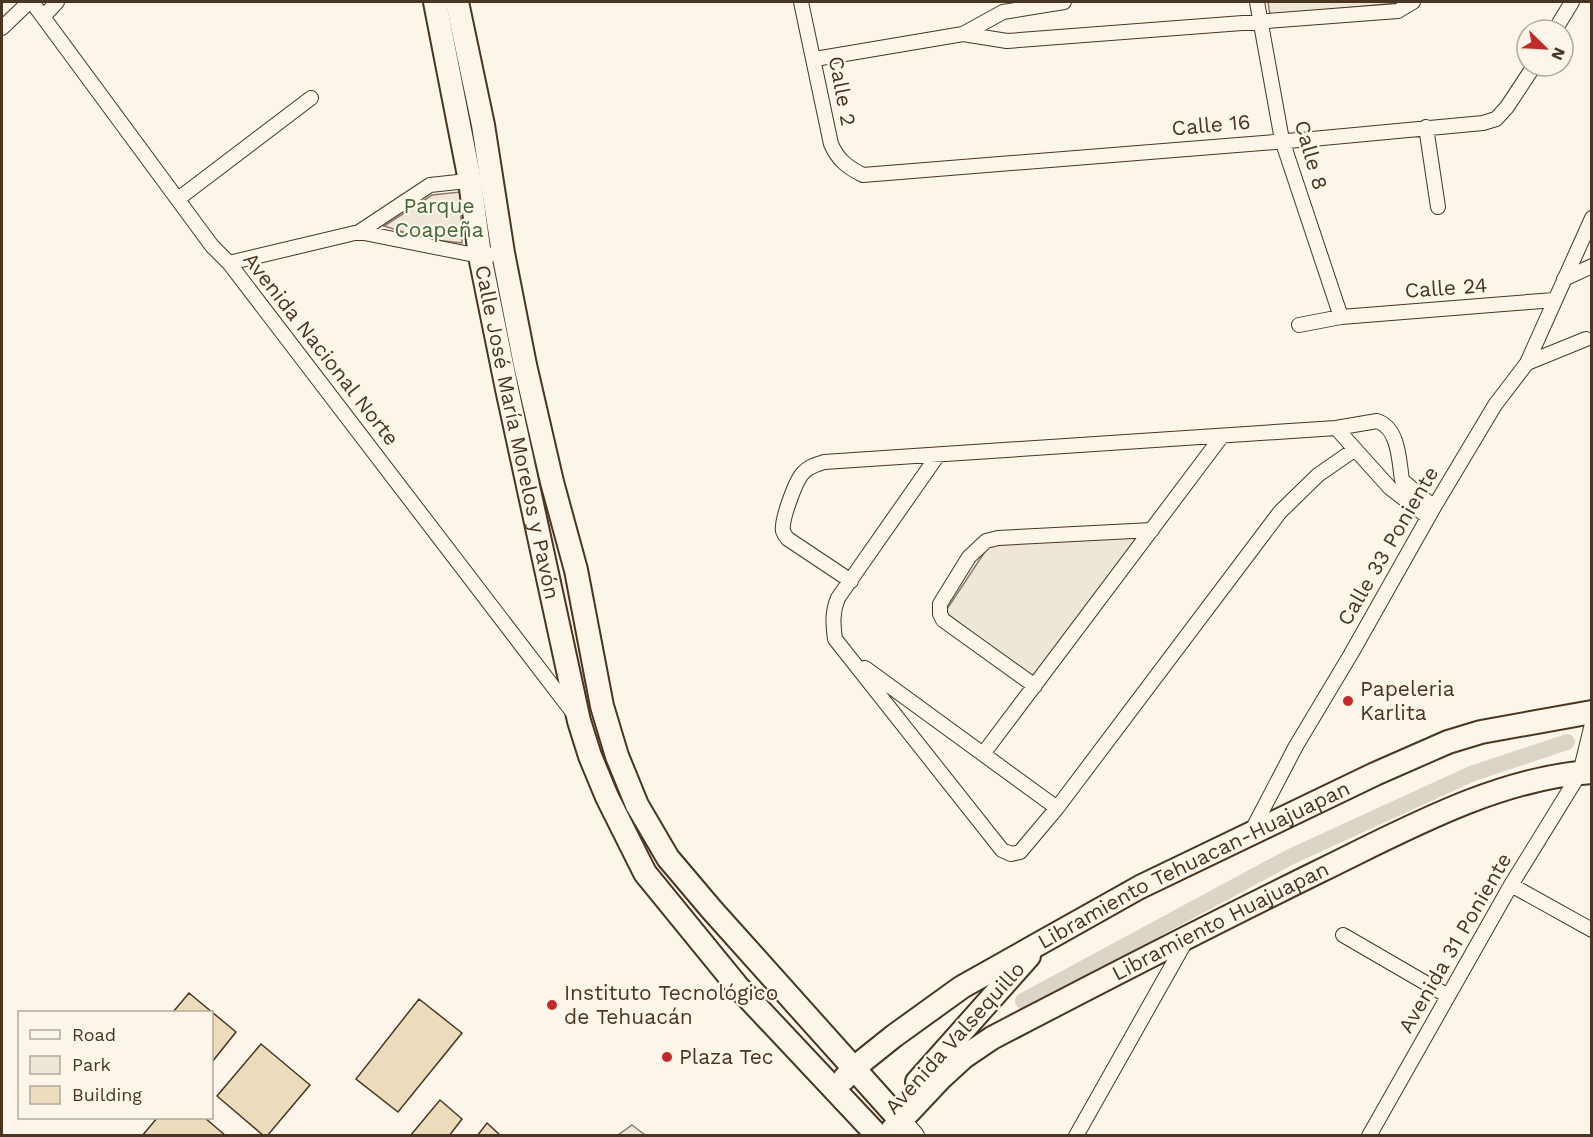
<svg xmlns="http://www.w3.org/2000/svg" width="1593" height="1137" font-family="'Work Sans',sans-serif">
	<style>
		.green { fill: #ede6d9; stroke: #887966; stroke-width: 1.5 }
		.parking { fill: #ede7d9; stroke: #887966; stroke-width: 1.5 }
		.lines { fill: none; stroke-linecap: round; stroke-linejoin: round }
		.canal { stroke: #dcd4c6; stroke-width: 16 }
		.building { fill: #ecdcbc; stroke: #4a3520; stroke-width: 1.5 }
		.street-casing { stroke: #4a3520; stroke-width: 16 }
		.secondary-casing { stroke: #4a3520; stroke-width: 22 }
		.primary-casing { stroke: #4a3520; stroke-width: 26 }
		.street { stroke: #fbf6e9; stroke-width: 14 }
		.secondary { stroke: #fbf6e9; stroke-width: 20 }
		.primary { stroke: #fbf6e9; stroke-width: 22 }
		.poi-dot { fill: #c62828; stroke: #fbf6e9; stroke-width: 2 }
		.labels { text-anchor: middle; stroke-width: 4.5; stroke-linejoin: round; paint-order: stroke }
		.street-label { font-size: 21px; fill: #4a3520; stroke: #fbf6e9 }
		.park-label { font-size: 21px; fill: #436837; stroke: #fbf6e9 }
		.poi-label { font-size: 21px; fill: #4a3520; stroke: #fbf6e9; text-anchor: start }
	</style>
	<rect width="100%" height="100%" fill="#fbf6e9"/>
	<!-- green -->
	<path class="green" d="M1268,2H1409L1270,15Z
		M460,192L462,243L426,239L384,226L432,195Z
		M1138,536L1033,679L945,612L990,544Z"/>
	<!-- parking -->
	<path class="parking" d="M632,1125L645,1135H618Z"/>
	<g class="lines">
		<!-- canal -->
		<path class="canal" d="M1023,1001L1290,857L1471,774L1567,742"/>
	</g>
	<!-- building -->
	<path class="building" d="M189,993L236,1032L212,1062V1012H173Z
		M419,999L462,1033L398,1112L356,1079Z
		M261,1044L310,1085L267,1136H264L217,1096Z
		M440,1100L462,1119L449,1136H410Z
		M157,1118H205L226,1136H142Z
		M487,1123L501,1136H477Z"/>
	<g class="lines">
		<!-- street casing -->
		<g class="street-casing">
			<path id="street" d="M32,2L212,246L229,263L574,714
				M801,2L831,144C838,160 847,167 863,175L1312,139L1483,123L1496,119L1507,107L1534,66
				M1257,2L1282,140L1341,317
				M43,17L57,2
				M2,28L29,2
				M1555,30L1572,2
				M963,34L1007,41L1398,11L1413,2
				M815,59L963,34L1003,12L1064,2
				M1426,127L1438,207
				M178,199L311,98
				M359,232L480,256L503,253
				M229,263L359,232L430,185L476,180
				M1564,279L1592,266
				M1299,325L1341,317L1554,300
				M1527,363L1586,339
				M1336,428L1390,488L1428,517
				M938,455L838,598C832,612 833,624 835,639L1002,850L1011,854L1020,852L1057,808L1280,512L1318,475L1354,450
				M851,581L788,539C786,537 784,534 783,531C781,520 796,480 803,473C809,466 816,465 824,462L1336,428L1377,421C1399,428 1399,461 1402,480L1434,507
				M865,668L1057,808
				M1035,686L943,620L940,614V604L969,557L986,541L998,538L1152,530
				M983,754L1222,436
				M1250,834L1296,746L1351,654L1434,507L1495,405L1527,363L1592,218
				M1511,885L1592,930
				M1343,935L1448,996
				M1076,1136L1187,939
				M1369,1136L1511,885L1580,773L1592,724"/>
		</g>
		<!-- secondary casing -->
		<g class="secondary-casing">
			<path id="secondary" d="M901,1121L914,1136"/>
		</g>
		<!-- primary casing -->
		<g class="primary-casing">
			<g id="primary">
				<path id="s1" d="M435,2L470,181L480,256L507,389L579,721L590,756L607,797L645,873L738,987L878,1136"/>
				<path d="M457,2L483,125L503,253L525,365L552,482L576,570L602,706L617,756L637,805L668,858L712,910L901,1121"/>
				<path id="s2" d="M844,1079L854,1068L894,1036L962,987L1140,887L1375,774L1448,742L1481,732L1592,712"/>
				<path d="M917,1082L1029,956"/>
				<path id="s3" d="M892,1130L940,1079L964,1057L992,1038C1101,981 1210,925 1320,871C1402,831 1499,777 1592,772"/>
			</g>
		</g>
		<!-- street -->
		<use href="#street" class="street"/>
		<!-- secondary -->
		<use href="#secondary" class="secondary"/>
		<!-- primary -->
		<use href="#primary" class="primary"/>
	</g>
	<!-- markers -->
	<g class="poi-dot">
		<circle cx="1348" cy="701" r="6"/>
		<circle cx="552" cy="1005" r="6"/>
		<circle cx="667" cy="1057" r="6"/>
	</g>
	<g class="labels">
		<!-- street labels -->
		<g class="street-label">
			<text transform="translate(842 91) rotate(79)" y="7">Calle 2</text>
			<text transform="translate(1211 125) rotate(-5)" y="7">Calle 16</text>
			<text transform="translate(1311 155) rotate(74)" y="7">Calle 8</text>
			<text transform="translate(1446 288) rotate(-4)" y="7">Calle 24</text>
			<text transform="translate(321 349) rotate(52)" y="7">Avenida Nacional Norte</text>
			<text dy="7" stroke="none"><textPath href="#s1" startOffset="438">Calle José María Morelos y Pavón</textPath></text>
			<text transform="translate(1388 546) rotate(-60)" y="7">Calle 33 Poniente</text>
			<text dy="7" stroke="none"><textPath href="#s2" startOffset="412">Libramiento Tehuacan-Huajuapan</textPath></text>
			<text dy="7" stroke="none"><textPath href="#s3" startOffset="393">Libramiento Huajuapan</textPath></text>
			<text transform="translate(1455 943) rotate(-60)" y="7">Avenida 31 Poniente</text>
			<text transform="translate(955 1038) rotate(-48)" y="7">Avenida Valsequillo</text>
		</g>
		<!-- park labels -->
		<g class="park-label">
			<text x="439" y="213">Parque<tspan x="439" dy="24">Coapeña</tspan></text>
		</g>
		<!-- poi labels -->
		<g class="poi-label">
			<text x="1360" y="696">Papeleria<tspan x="1360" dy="24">Karlita</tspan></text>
			<text x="564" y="1000">Instituto Tecnológico<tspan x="564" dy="24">de Tehuacán</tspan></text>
			<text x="679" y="1064">Plaza Tec</text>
		</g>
	</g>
	<!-- border -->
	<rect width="1593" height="1137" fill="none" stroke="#4a3520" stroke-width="6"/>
	<!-- legend -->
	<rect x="18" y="1011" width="195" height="108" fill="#fbf6e9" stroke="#b4a999" stroke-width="1.5"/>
	<rect x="30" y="1030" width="30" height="9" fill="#fbf6e9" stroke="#b4a999" stroke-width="1.5"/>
	<text x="72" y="1041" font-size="18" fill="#4a3520">Road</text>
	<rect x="30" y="1056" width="30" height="18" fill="#ede6d9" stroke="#b4a999" stroke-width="1.5"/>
	<text x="72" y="1071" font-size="18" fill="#4a3520">Park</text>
	<rect x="30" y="1086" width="30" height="18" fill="#ecdcbc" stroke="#b4a999" stroke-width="1.5"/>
	<text x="72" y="1101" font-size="18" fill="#4a3520">Building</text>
	<!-- north arrow -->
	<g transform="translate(1545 48) rotate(114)"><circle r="28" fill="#fbf6e9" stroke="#b4a999" stroke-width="1.5"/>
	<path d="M0-4.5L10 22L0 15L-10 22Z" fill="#c62828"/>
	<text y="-9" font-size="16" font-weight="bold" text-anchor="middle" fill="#4a3520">N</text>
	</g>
</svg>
